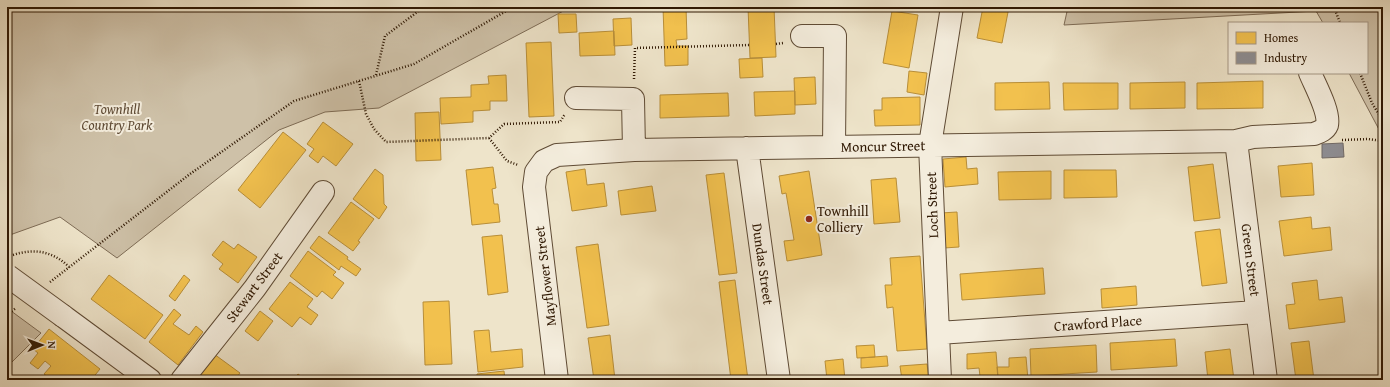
<svg xmlns="http://www.w3.org/2000/svg" width="1390" height="387" font-family="'Gentium Book Plus',serif">
	<style>
		.green { fill: #cec1a8; stroke: #7e6c56 }
		.homes { fill: #f2c14e; stroke: #b88e38 }
		.industry { fill: #8d8d92; stroke: #716a67 }
		.lines { fill: none; stroke-linecap: round; stroke-linejoin: round }
		.minor-casing { stroke: #5f4b35; stroke-width: 24 }
		.path { stroke: #2f1803; stroke-width: 2.5; stroke-dasharray: 1 2; stroke-linecap: butt }
		.minor { stroke: #f4eddd; stroke-width: 22 }
		.minor-bridge-casing { stroke: #5f4b35; stroke-width: 24; stroke-linecap: butt }
		.minor-bridge { stroke: #f4eddd; stroke-width: 22 }
		.poi-dot { fill: #8f2418; stroke: #f4eddd; stroke-width: 1.5 }
		.labels { text-anchor: middle; stroke-width: 4; stroke-linejoin: round; paint-order: stroke }
		.park-label { font-size: 14px; font-style: italic; fill: #5f4b35; stroke: #f4eddd }
		.street-label { font-size: 14px; fill: #2f1803; stroke: #f4eddd }
		.poi-label { font-size: 14px; fill: #2f1803; stroke: #f4eddd; text-anchor: start }
	</style>
	<rect width="100%" height="100%" fill="#eee4ca"/>
	<filter id="stains"><feTurbulence type="fractalNoise" baseFrequency=".005" numOctaves="4"/><feColorMatrix values="0 0 0 0 .2 0 0 0 0 .09 0 0 0 0 .02 0 0 0 .5 -.17"/></filter>
	<radialGradient id="worn" r=".72"><stop offset=".6" stop-color="#630" stop-opacity="0"/><stop offset="1" stop-color="#630" stop-opacity=".3"/></radialGradient>
	<!-- green -->
	<path class="green" d="M7,7H571L379,108L325,112L279,130L117,258L60,217L7,236Z
		M1068,7H1383V137L1349,73H1367V23H1323L1316,11L1064,25Z
		M7,308L41,333L7,367Z"/>
	<!-- homes -->
	<path class="homes" d="M663,7H686L687,39L676,40L677,46H688V65L665,66Z
		M748,7H774L776,57L750,58Z
		M983,7H1009L1002,43L977,38Z
		M892,11L918,15L909,68L883,63Z
		M558,14H576L577,32L559,33Z
		M631,18L632,45L614,46L613,19Z
		M614,31L615,55L580,56L579,33Z
		M551,42L554,116L529,117L526,43Z
		M762,58L763,77L740,78L739,59Z
		M909,71L927,73L924,95L907,92Z
		M506,75L507,101H490V110L473,111V122L441,124L440,98L471,97V85L489,84L488,76Z
		M815,77L816,104L795,105L794,78Z
		M1263,81V108L1197,109V83Z
		M1049,82L1050,109L995,110V83Z
		M1185,82V108L1130,109V83Z
		M1063,83H1118V109L1064,110Z
		M795,91V114L755,116L754,92Z
		M728,93L729,116L660,118V95Z
		M920,97V125L875,126L874,110H882V98Z
		M439,112L441,160L416,161L415,113Z
		M323,122L353,144L336,166L323,156L318,163L309,156L314,149L307,144Z
		M283,132L306,150L260,208L238,190Z
		M966,157L967,169L977,168L978,184L945,187L943,159Z
		M1312,163L1314,195L1281,197L1278,166Z
		M1213,164L1220,218L1194,221L1188,167Z
		M493,167L496,188L492,189L494,204H498L500,222L472,225L466,170Z
		M375,169L383,175L384,204L387,207L379,219L353,199Z
		M585,169L587,185L604,183L607,206L572,211L566,172Z
		M1064,170H1116L1117,197L1064,198Z
		M809,171L822,255L787,261L784,241L794,240L786,193L782,194L779,176Z
		M1051,171V199L999,200L998,172Z
		M724,173L737,273L719,275L706,175Z
		M896,178L900,222L874,224L871,180Z
		M652,186L656,211L621,215L618,191Z
		M351,202L374,219L358,241L360,242L353,251L328,233Z
		M957,212L959,247L944,248L941,213Z
		M1311,217L1312,229L1330,227L1332,250L1284,256L1279,221Z
		M1220,229L1227,283L1202,286L1195,232Z
		M502,235L508,292L488,295L482,237Z
		M319,236L348,257L347,259L361,269L356,276L341,266L339,270L310,248Z
		M223,241L234,249L238,244L257,257L238,283L219,269L223,264L212,255Z
		M598,244L609,325L587,328L576,247Z
		M308,251L336,272L333,275L344,283L332,299L322,291L317,297L290,276Z
		M920,256L927,349L897,351L893,307L887,308L885,285H892L890,258Z
		M1043,268L1045,294L962,300L960,274Z
		M109,275L163,315L145,339L91,299Z
		M184,275L190,280L175,301L169,296Z
		M735,280L748,380H731L719,282Z
		M1317,280L1319,300L1342,297L1345,322L1289,329L1286,305L1295,304L1292,283Z
		M290,282L313,299L307,307L318,315L311,325L300,317L292,327L269,309Z
		M1136,286L1137,305L1102,308L1101,289Z
		M449,301L452,364L425,365L423,302Z
		M174,309L181,315L173,324L189,335L196,326L203,332L178,365L149,342Z
		M260,311L273,321L258,341L245,331Z
		M49,329L100,369L91,380H69L65,377L63,380H52L44,374L51,366L45,361L38,369L30,363L38,353L33,349Z
		M489,330L491,352L522,349L523,367L478,372L474,331Z
		M610,335L615,380H594L588,338Z
		M1175,339L1177,366L1111,370L1110,343Z
		M1309,341L1314,380H1296L1291,343Z
		M874,345L875,357L857,358L856,346Z
		M1096,345L1097,372L1031,376L1030,349Z
		M1230,349L1234,380H1208L1205,352Z
		M996,352L998,376H980L979,368L967,369V354Z
		M214,354L240,373L235,380H196L195,379Z
		M887,356L888,366L861,368V358Z
		M1026,357L1028,380H998L997,367H1009V358Z
		M843,359L845,380H827L825,361Z
		M927,364L929,380H902L900,366Z
		M504,371L505,380H477V374Z
		M298,374L306,380H293Z"/>
	<!-- industry -->
	<path class="industry" d="M1343,143L1344,157L1322,158V144Z"/>
	<g class="lines">
		<!-- minor casing -->
		<g class="minor-casing">
			<path id="minor" d="M802,36H835L834,147
				M576,98L633,99L634,150
				M1236,141L1266,380
				M747,148L779,380
				M63,316L150,380
				M938,333L1257,312
				M182,380L255,288L323,192
				M557,380L534,187L536,172L544,161L557,155L634,150L1236,141L1253,137L1314,134C1319,132 1325,130 1327,125C1330,112 1315,85 1310,73
				M940,380L930,145L952,7"/>
		</g>
		<!-- path -->
		<path class="path" d="M1334,7L1340,23
			M776,44L783,43
			M1360,73L1372,103L1383,121
			M376,75L385,36L424,7
			M634,79L635,48L750,45
			M359,81L366,114L374,129L386,142L489,138L504,124L560,122L565,114
			M489,138L507,161L518,165
			M1342,140L1368,139L1383,141
			M13,255C34,248 53,251 69,267
			M50,282L190,174L294,101L414,64L513,7
			M7,315L16,308"/>
		<!-- minor -->
		<use href="#minor" class="minor"/>
		<!-- minor-bridge casing -->
		<g class="minor-bridge-casing">
			<path id="minor-bridge" d="M8,276L63,316"/>
		</g>
		<!-- minor-bridge -->
		<use href="#minor-bridge" class="minor-bridge"/>
	</g>
	<!-- markers -->
	<circle class="poi-dot" cx="809" cy="219" r="4"/>
	<g class="labels">
		<!-- park labels -->
		<g class="park-label">
			<text x="117" y="114">Townhill<tspan x="117" dy="16">Country Park</tspan></text>
		</g>
		<!-- street labels -->
		<g class="street-label">
			<text transform="translate(883 146) rotate(-1)" y="5">Moncur Street</text>
			<text transform="translate(932 205) rotate(-92)" y="5">Loch Street</text>
			<text transform="translate(1251 260) rotate(83)" y="5">Green Street</text>
			<text transform="translate(763 264) rotate(82)" y="5">Dundas Street</text>
			<text transform="translate(545 276) rotate(-97)" y="5">Mayflower Street</text>
			<text transform="translate(254 287) rotate(-53)" y="5">Stewart Street</text>
			<text transform="translate(1098 323) rotate(-4)" y="5">Crawford Place</text>
		</g>
		<!-- poi labels -->
		<g class="poi-label">
			<text x="817" y="216">Townhill<tspan x="817" dy="16">Colliery</tspan></text>
		</g>
	</g>
	<!-- margin -->
	<rect width="1390" height="387" fill="none" stroke="#eee4ca" stroke-width="24"/>
	<rect x="8" y="8" width="1374" height="371" fill="none" stroke="#2f1803" stroke-width="2"/>
	<rect x="12" y="12" width="1366" height="363" fill="none" stroke="#2f1803"/>
	<!-- legend -->
	<rect x="1228" y="22" width="140" height="52" fill="#f4eddd" stroke="#a59886"/>
	<rect x="1236" y="32" width="20" height="12" fill="#f2c14e" stroke="#a59886"/>
	<text x="1264" y="42" font-size="12" fill="#2f1803">Homes</text>
	<rect x="1236" y="52" width="20" height="12" fill="#8d8d92" stroke="#a59886"/>
	<text x="1264" y="62" font-size="12" fill="#2f1803">Industry</text>
	<!-- north arrow -->
	<g transform="translate(42 345) rotate(89)" stroke="#f4eddd" stroke-width="3" paint-order="stroke">
	<path d="M0-3L7 15L0 10L-7 15Z" fill="#2f1803"/>
	<text y="-6" font-size="11" font-weight="bold" text-anchor="middle" fill="#2f1803">N</text>
	</g>
	<rect width="100%" height="100%" filter="url(#stains)"/>
	<rect width="100%" height="100%" fill="url(#worn)"/>
</svg>
